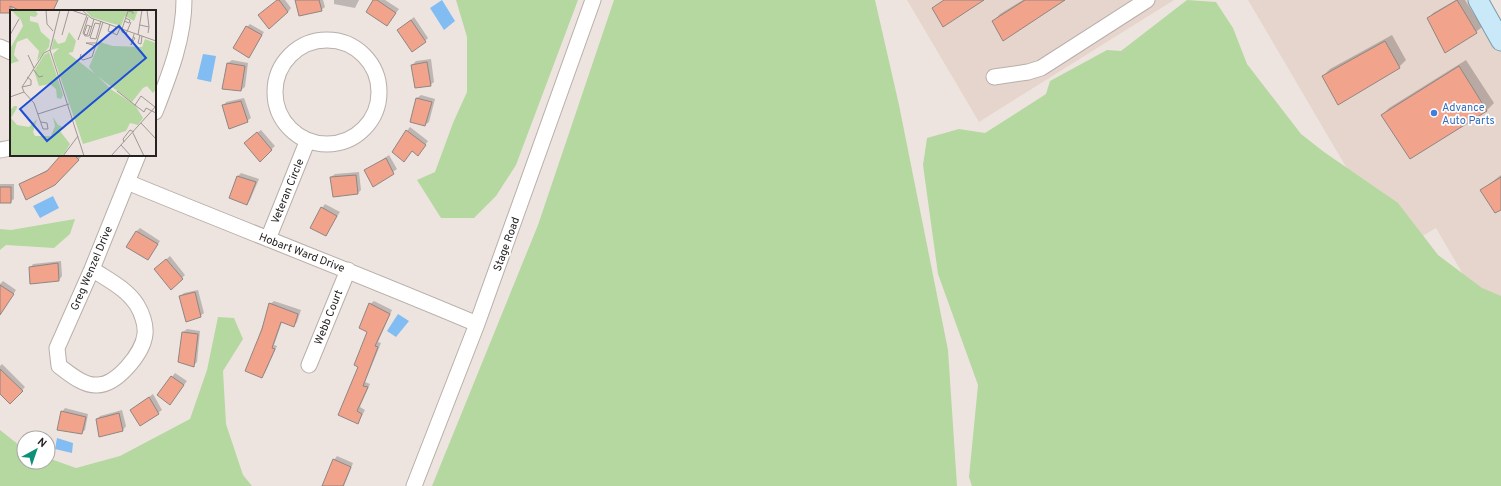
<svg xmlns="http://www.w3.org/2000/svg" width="1501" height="486" font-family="Overpass,sans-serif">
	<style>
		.built { fill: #e6d5cc }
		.green { fill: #b4d8a0 }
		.water { fill: #81bcf3 }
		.shadow { fill: #0003 }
		.building { fill: #f2a38c; stroke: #8f8683 }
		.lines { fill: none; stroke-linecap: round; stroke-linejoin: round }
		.minor-casing { stroke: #b8afaa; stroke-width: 17 }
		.major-casing { stroke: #799aab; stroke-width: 21 }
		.minor { stroke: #fff; stroke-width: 15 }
		.major { stroke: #c9e9f9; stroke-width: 19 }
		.shop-dot { fill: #3f7fe0; stroke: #fff; stroke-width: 1.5 }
		.labels { text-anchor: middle; stroke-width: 3.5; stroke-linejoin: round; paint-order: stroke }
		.shop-label { font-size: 11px; fill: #366cbe; stroke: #fff; text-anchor: start }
		.street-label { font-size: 11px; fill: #262321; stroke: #fff }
		.inset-road { fill: none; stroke: #9e9793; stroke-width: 1 }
		.view { fill: #1d4ed8; fill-opacity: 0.15; stroke: #1d4ed8; stroke-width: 2 }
		.inset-edge { fill: none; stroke: #262321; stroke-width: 2 }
	</style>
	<rect width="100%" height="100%" fill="#eee4df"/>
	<!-- built -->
	<path class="built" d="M907,0H1174L979,122Z
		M1248,0H1477L1501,30V340L1436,228L1396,252Z"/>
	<!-- green -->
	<path class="green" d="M456,0H578L516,165L496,196L474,218H441L417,180L435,172L453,123L467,92V37Z
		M614,0H875L899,105L948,350L957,486H432L538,225Z
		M1187,0L1216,2L1233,28L1247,64L1301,134L1324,152L1398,203L1438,255L1482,288L1501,296V486H972L969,477L978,385L938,274L923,165L927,138L959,129L985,133L1046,94L1050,81L1107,50L1121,51Z
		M75,219L70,234L54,248L6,245L0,250V229L11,230Z
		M218,317L234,318L243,339L223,371L226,424L243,475L252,486H0V430L24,449V462H48V458L76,468L120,456L190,419L207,370Z"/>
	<!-- water -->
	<path class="water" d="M442,0L455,21L444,30L430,8Z
		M203,54L216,56L211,82L197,79Z
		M53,196L59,208L40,218L33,206Z
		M398,314L409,321L396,337L387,331Z
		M57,438L73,443L72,453L55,449Z"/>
	<!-- shadow -->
	<path class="shadow" d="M0,0H14L13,9L9,12H0Z
		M277,0H285L291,8L288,12Z
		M296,0H323L325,7L321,10Z
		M334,0H359L355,8L334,4Z
		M374,0H385L399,9L387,25Z
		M1023,0H1063L993,22L1000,14Z
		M1456,0H1465L1482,27L1476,32L1428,19L1433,13Z
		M414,17L428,38L425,41L402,27Z
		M250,24L264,32L249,57L247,27Z
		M1392,35L1406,60L1399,67L1323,76L1330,69Z
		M431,59L434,82L430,85L412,65L416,61Z
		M232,60L248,63L245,87L241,90L228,63Z
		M1466,60L1494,103L1487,110L1410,158L1382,115L1389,108Z
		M421,95L435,99L429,122L425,125L417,98Z
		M244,98L251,118L247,121L223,106L226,102Z
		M410,127L428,141L418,155L407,131Z
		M261,130L275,146L260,160L248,139Z
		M63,155H83L55,185L21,184L51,168Z
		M389,155L397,169L373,186L366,171Z
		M359,172L361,190L358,193L331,177L335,174Z
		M241,173L259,179L250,200L247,204L237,177Z
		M1501,175V209L1482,190Z
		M0,184H14V199L10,202H0Z
		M325,204L340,212L326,234L322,208Z
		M140,228L160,241L148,259L136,232Z
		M170,256L185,275L171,288L159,266Z
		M61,261L62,276L59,280L30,268L33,264Z
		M3,281L16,290L0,315V284Z
		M198,290L204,313L200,316L180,296L184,293Z
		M274,301L301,310L297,322L294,326L282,322L274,345L277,346L265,373L261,376L247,371L270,304Z
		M374,301L392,310L378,342L381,343L365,382L370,384L360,407L365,410L358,423L339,415L359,366L368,331L370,304Z
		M187,329L200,331L197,362L194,365L183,332Z
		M2,364L25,387L10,403L0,392V366Z
		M175,373L187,381L170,404L158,395Z
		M153,394L162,410L158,413L135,407Z
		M65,408L88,414L85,430L81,433L62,412Z
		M122,410L126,426L123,430L97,419L100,416Z
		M337,456L353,463L344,486H323L334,460Z"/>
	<!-- building -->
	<path class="building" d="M0,0H58L53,11H21L10,6V13H0Z
		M277,0H279L288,12L269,29L258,15Z
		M295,0H319L322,11L299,16Z
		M373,0H377L396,13L387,26L366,12Z
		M944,0H984L943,27L932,8Z
		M1025,0H1065L1003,41L992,21Z
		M1457,0L1477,33L1445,53L1427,18Z
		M411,20L426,42L412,52L397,30Z
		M246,26L262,35L249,58L233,48Z
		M1385,41L1400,68L1338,105L1322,76Z
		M427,62L431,86L415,88L411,65Z
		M227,63L245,66L241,91L222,89Z
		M1459,66L1487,111L1410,159L1381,115Z
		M416,98L432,102L425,126L410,122Z
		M241,101L248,122L229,129L222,105Z
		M406,130L426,145L418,156L412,151L404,162L392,152Z
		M257,132L272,150L260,162L244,143Z
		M61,155H74L79,160L55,185L26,200L19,184L47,171Z
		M386,158L394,174L373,187L364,170Z
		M356,175L358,194L333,197L330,177Z
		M237,176L256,182L247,205L229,198Z
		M1501,177V210L1495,213L1480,190Z
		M0,187H11V203H0Z
		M321,207L337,216L326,236L310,228Z
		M136,231L158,244L148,260L126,247Z
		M166,259L183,279L171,290L154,269Z
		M58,263L59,281L30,284L29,267Z
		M0,285L14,294L0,315Z
		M195,292L201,317L186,322L179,296Z
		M269,303L298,314L294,327L281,322L272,348L275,349L262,378L245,371L262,329Z
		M369,303L390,314L375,346L378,347L363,386L368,387L357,411L362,414L358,424L338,415L358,367L354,365L367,332L359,328Z
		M182,332L198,334L194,367L178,362Z
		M0,369L23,391L10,404L0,394Z
		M171,376L184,385L170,405L157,395Z
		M149,397L159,414L140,426L130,410Z
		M61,411L86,417L82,434L57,430Z
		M119,413L123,431L99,437L96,419Z
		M333,459L351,467L343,486H322Z"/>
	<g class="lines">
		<!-- minor casing -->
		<g class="minor-casing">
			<path id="minor" d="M275 92a52 52 0 1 1 104 0a52 52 0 1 1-104 0Z
				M0,47L11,52
				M994,77L1028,72L1041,68L1147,0
				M155,112C169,76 184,39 184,0
				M0,150L11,148
				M127,182C244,230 361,275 477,324
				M268,239L307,142
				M92,269C108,280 126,288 137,305C142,313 146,325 145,334C143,353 117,385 97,385C83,386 69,373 59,366L57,348L92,269L138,155
				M309,365L348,270
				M414,486L477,324L593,0"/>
		</g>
		<!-- major casing -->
		<g class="major-casing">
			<path id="major" d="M1478,0L1501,41"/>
		</g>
		<!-- minor -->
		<use href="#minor" class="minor"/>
		<!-- major -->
		<use href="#major" class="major"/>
	</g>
	<!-- markers -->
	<circle class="shop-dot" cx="1434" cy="113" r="4"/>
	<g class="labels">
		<!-- shop labels -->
		<g class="shop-label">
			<text x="1442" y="111">Advance<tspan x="1442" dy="13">Auto Parts</tspan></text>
		</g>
		<!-- street labels -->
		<g class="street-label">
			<text transform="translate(287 191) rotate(-68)" y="4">Veteran Circle</text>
			<text transform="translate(506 244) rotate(-70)" y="4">Stage Road</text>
			<text transform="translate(302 252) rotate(21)" y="4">Hobart Ward Drive</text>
			<text transform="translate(91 268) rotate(-67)" y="4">Greg Wenzel Drive</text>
			<text transform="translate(328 317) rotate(-68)" y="4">Webb Court</text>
		</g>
	</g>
	<!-- overview -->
	<g transform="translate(10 10)">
		<rect width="146" height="146" fill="#eee4df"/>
		<path d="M1,0H25L28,4L25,7L20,6V11L28,13L31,22L40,30L39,37L27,51L29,41L17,28L7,32L5,39L4,45L9,51L0,54L1,37L13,16L11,10ZM75,0H128L124,11L115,6L111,16L81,7ZM59,22L66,31L63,42L58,43L85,64L79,57L90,32L103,36L132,37L135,29L146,33V79L143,83L137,76L133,78L122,92L87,66L102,80L125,95L133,108L128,115L120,113L116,121L73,134L44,49L43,44L49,38L41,40L44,28L48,34L55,32ZM39,42L53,85L51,89L47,88L46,79L40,74L29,76L24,61L34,45ZM4,96H7V98L1,108L7,115L19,117L27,109L23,122L25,126H41L45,116L43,107L48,115L55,118L50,121L60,134L54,144L50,146H0V100Z" fill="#b4d8a0"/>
		<path class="inset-road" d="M36,0L37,14L43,21M50,0L40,40L74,146M61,0L76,5M72,0L81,8L146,31M137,0L139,17M78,7L73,23L75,26H79L84,9M114,11L119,13L120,10L115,8M90,14L85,13L80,28L86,29L91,11M100,14L98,21L103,23M130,15L139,17L138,23M80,16L77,25L74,24L77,15L82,17M106,17L103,23L107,25L110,18M112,19L118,1L123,2V4M112,19V22L116,24L121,12M0,25L9,9M52,25L59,0M128,25L132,0M130,25L128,33L131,34L132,26M123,27L125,28L121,35L124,24M68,30L77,5M86,36L76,33H86M71,44L70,48L73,50L82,47L93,12M18,45L24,58M23,59L29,67L33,66M12,77L21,75V70L17,67M107,81L134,102M0,87L14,82M125,95L131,86L145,97M134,102L136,98L146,103M28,104L59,94M31,112L37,113L38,119H33L24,93L14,82L12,77L34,43L40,40M131,113L146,129M123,123L134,146M114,132L113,129L120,120L124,122M111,135L121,146M53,146L68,126M101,146L146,96"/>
		<path class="view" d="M109,16L136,48L37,131L10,99Z"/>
		<rect width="146" height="146" class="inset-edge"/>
	</g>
	<!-- north arrow -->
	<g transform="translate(36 450) rotate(40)"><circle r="19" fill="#ffffff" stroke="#a8a7a6"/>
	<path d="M0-3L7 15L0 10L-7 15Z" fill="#0e9078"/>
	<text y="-6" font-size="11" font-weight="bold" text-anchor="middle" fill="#262321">N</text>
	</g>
</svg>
